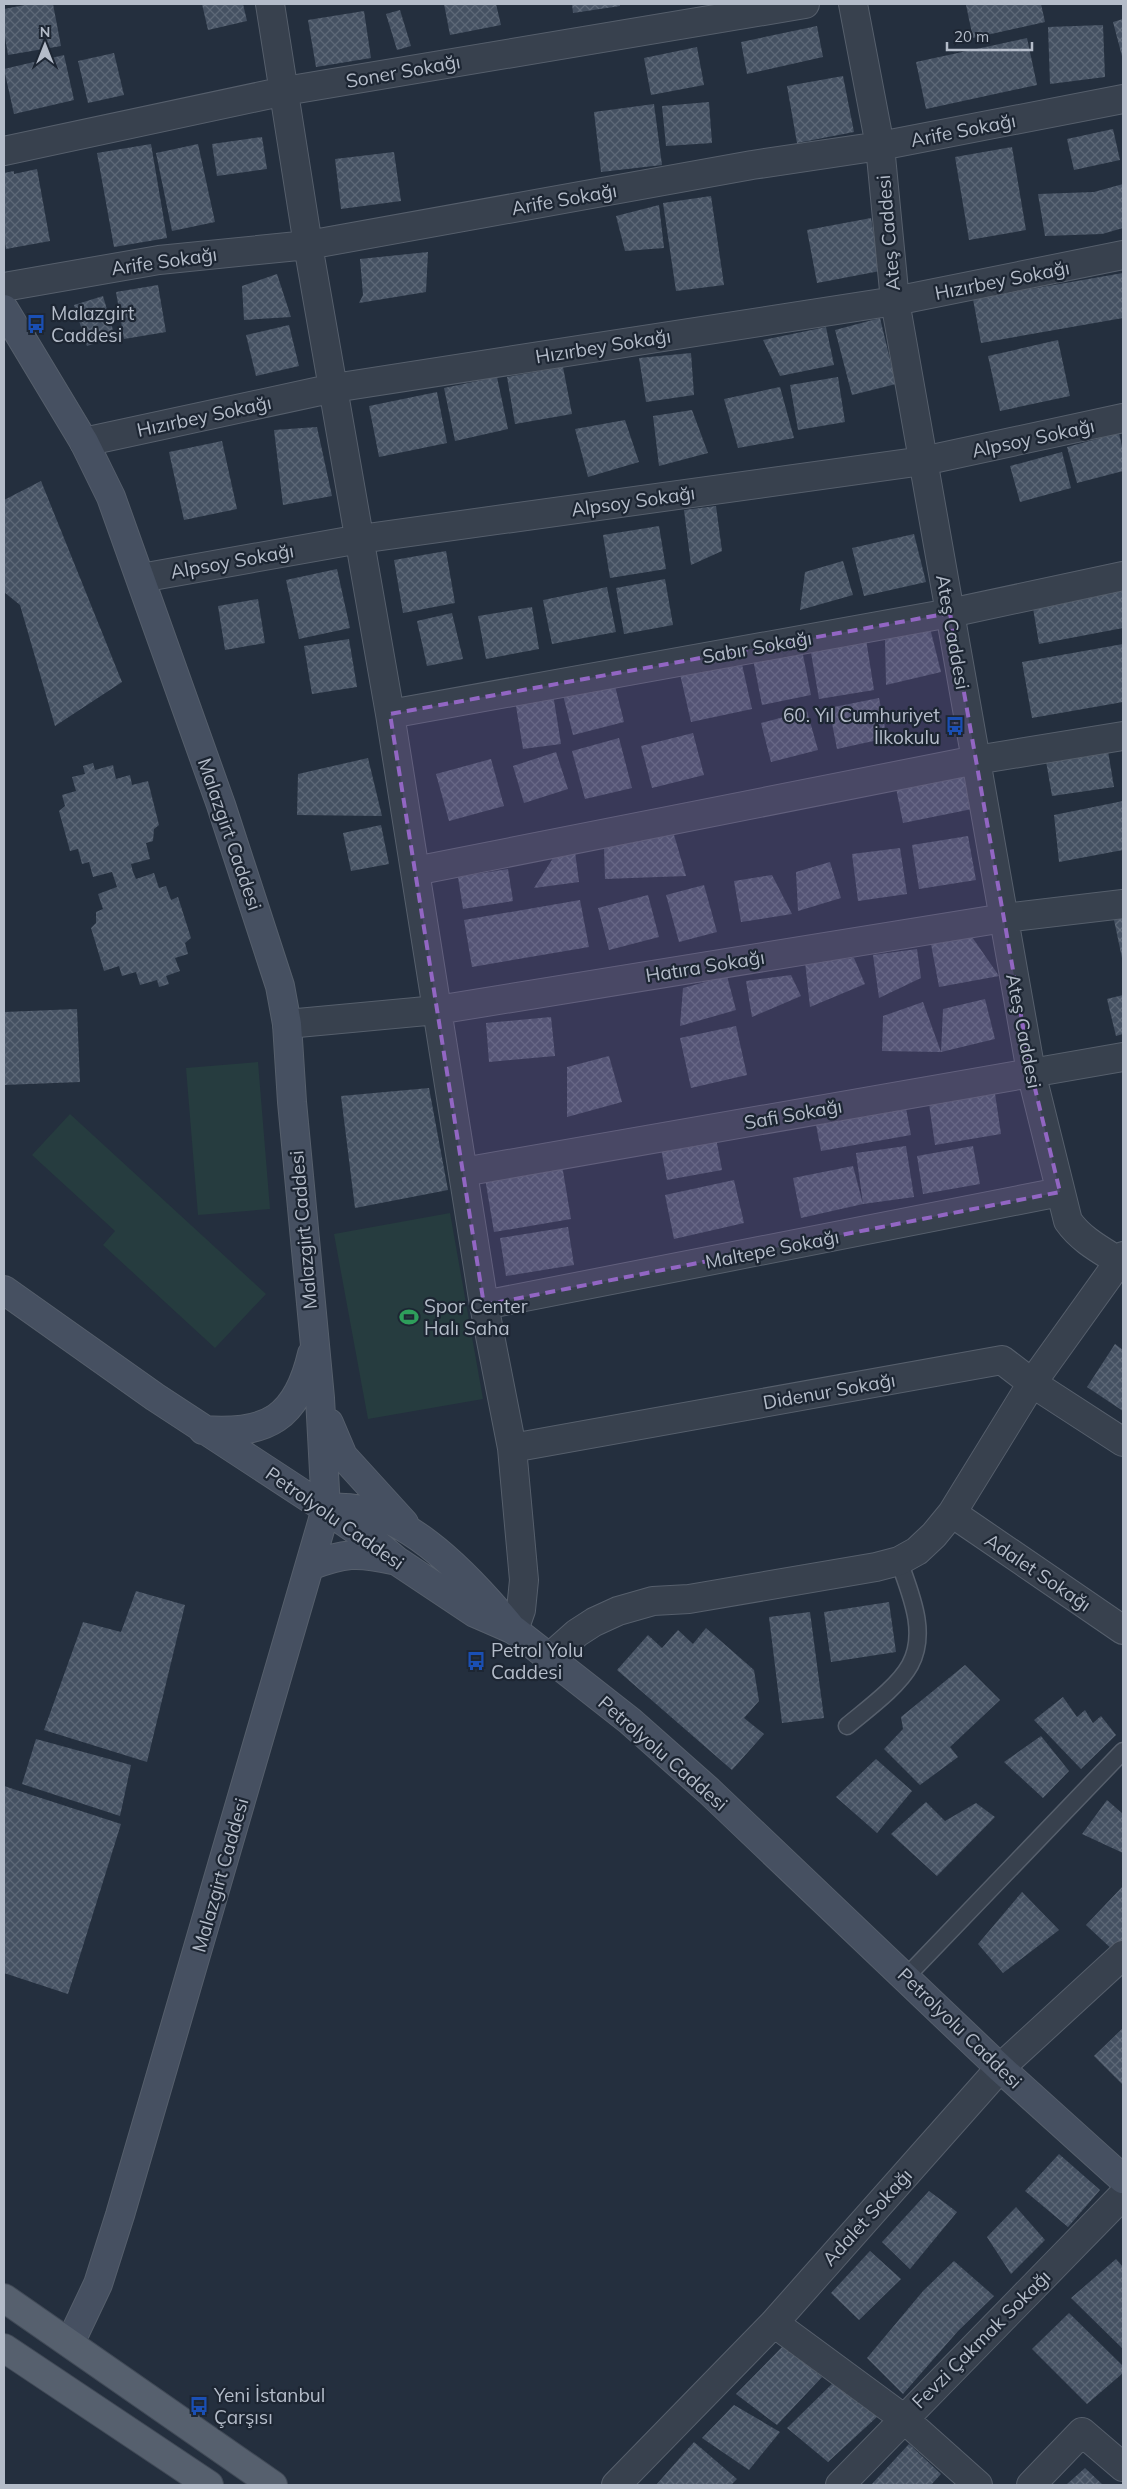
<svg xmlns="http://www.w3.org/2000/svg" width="1127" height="2489" font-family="Mulish,sans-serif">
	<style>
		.pitch { fill: #263c3f }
		.building { fill: url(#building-cross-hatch) }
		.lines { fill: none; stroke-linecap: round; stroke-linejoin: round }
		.lane-casing { stroke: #565f6c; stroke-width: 19 }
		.street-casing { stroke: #565f6c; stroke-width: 30 }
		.secondary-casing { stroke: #565f6c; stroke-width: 30 }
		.primary-casing { stroke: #414a57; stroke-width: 30 }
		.lane { stroke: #38414e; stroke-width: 16 }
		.street { stroke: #38414e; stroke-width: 28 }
		.secondary { stroke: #465061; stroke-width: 28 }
		.primary { stroke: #56606e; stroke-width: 28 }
		.marked { fill: #9266c3; fill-opacity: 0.2; stroke: #9266c3; stroke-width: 4; stroke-dasharray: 10 6; stroke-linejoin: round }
		.labels { text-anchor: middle; stroke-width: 4.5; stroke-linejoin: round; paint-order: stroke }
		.street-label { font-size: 19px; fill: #b4bcc9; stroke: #1d2633 }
		.poi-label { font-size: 19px; fill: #b4bcc9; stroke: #1d2633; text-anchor: start }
	</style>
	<defs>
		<pattern id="building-cross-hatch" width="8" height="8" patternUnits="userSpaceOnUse" patternTransform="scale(1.25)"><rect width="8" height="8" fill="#455162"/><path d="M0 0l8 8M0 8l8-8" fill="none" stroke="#5d6877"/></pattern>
	</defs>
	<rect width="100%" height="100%" fill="#242f3e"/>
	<!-- pitch -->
	<path class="pitch" d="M258,1062L270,1209L198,1215L186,1068Z
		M70,1114L266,1294L215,1348L103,1245L115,1231L32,1155Z
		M450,1213L483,1399L368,1419L334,1234Z"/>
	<!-- building -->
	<path class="building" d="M30,4H53L61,46L8,55L4,31V9Z
		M202,4H243L247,21L208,30Z
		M444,4H496L501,25L450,35Z
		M572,4H620V6L573,13Z
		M970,4H1041L1045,22L973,38L966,5Z
		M400,10L411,46L397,50L386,14Z
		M364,11L371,58L316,67L308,20Z
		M1123,19V60L1113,22Z
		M1103,25L1105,77L1050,84L1048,27Z
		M817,26L823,57L747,74L741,42Z
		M1027,38L1037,85L926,109L916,62Z
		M697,47L704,85L651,95L644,58Z
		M114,53L124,95L88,103L78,61Z
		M64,55L74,100L14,114L4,69Z
		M843,76L854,132L797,143L787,86Z
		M709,102L712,143L666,146L662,106Z
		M654,104L662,165L601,172L594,112Z
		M1113,129L1120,160L1074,170L1067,139Z
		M262,137L267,169L217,176L212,144Z
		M151,144L167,238L114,247L97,153Z
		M198,144L215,222L172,231L156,153Z
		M1012,147L1026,230L969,240L955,157Z
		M394,152L401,201L341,209L335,159Z
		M37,169L50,241L6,249L4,235V173L14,171V174Z
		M1123,184V228L1102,234L1045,236L1038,194L1094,192Z
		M711,196L724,285L676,291L663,203Z
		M659,205L664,248L625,251L616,216Z
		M871,218L880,271L817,283L807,230Z
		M428,252L426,292L359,303L363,295L360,259Z
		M1123,273V318L981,343L973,299Z
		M277,274L291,317L244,320L242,286Z
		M158,285L166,332L124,339L116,292Z
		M103,296L115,337L87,346L74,305Z
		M880,318L896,384L852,395L835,330Z
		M289,325L299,366L256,376L246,335Z
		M826,327L834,365L780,376L763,340Z
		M1058,340L1070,396L1000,411L988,356Z
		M691,353L694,395L646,402L639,358Z
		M563,367L572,414L515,424L507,377Z
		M497,377L508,429L455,441L444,388Z
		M838,377L845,422L798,430L790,385Z
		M780,387L794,438L738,448L724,399Z
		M437,392L447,443L379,457L369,406Z
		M692,410L708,453L659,466L653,416Z
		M625,420L639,462L588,477L575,429Z
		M317,427L332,496L283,505L274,430Z
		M1119,433L1123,451V471L1077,483L1067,447Z
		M222,441L237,509L184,520L169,452Z
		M1062,452L1071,488L1020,502L1010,466Z
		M41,481L122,682L55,726L20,605L4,592V500Z
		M716,506L722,551L691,565L684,510Z
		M659,526L666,569L610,578L603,535Z
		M914,534L926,582L864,596L852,548Z
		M446,551L455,603L403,613L394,560Z
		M843,561L853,595L800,610L805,572Z
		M337,569L350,628L299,639L286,580Z
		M665,579L673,625L624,634L616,588Z
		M607,587L616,632L552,644L543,600Z
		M1123,591V628L1039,644L1033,608Z
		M258,599L265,643L225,650L218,606Z
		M532,607L539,649L486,659L478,616Z
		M452,613L463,659L427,666L417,621Z
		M930,628L941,672L886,685L885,640Z
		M349,639L357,687L312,694L304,646Z
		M866,639L874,690L819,699L810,647Z
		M1123,644V702L1032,718L1022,662Z
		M802,650L811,695L762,705L753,659Z
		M741,660L752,709L691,722L680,674Z
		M613,678L624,722L573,735L562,691Z
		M553,694L561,744L523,749L515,700Z
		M879,698L887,738L837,749L829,708Z
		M807,711L818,750L771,762L761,723Z
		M693,733L704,775L652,788L641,746Z
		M619,738L632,788L585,799L572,751Z
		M1108,751L1114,787L1052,796L1046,761Z
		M556,752L568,789L524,803L513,766Z
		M368,758L382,816L297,815L298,774Z
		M491,759L504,806L449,821L436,774Z
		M93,763L95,770L113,765L116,779L130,775L132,785L148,781L159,825L154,829L153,841L146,843L150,859L131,864L133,872L136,879L154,873L159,888L166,886L171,900L178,897L191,938L185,943L188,954L175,958L180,971L166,976L169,984L159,987L157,980L140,985L136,972L122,976L119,966L104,971L91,928L96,923V912L103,909L98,894L117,887L112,872L93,877L89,862L82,864L78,849L70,851L59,811L65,806L62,795L76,791L72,777L85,774L83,766Z
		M970,773L977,808L903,823L896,788Z
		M1123,801V850L1059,862L1054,815Z
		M381,825L389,864L351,871L343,833Z
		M672,828L686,876L605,879L604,847Z
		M968,836L976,880L919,889L912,845Z
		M900,848L907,894L858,901L852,854Z
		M575,852L579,882L534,888L555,855Z
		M830,862L841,898L798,911L796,872Z
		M508,869L513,901L463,909L458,877Z
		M772,875L792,914L741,922L734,881Z
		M704,885L717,932L679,942L666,895Z
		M648,895L659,937L609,950L598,908Z
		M580,900L589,947L472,967L464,920Z
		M1123,918V958H1122L1114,920Z
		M972,937L999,976L939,987L931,944Z
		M917,949L921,978L879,998L873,955Z
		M854,958L865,984L810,1007L805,962Z
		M791,975L801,996L752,1017L746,981Z
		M727,976L736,1010L680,1026L683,988Z
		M1123,995V1034L1116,1036L1107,999Z
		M985,999L995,1039L941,1052L943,1009Z
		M923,1002L941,1052L882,1051L883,1016Z
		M77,1009L80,1082L4,1085V1012Z
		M551,1017L555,1056L489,1062L486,1023Z
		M736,1026L747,1075L691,1088L680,1038Z
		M609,1056L622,1102L567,1117V1067Z
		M994,1087L1001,1134L935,1145L928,1097Z
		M429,1088L448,1190L355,1208L341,1096Z
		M905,1103L911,1135L821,1151L815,1119Z
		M716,1138L722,1170L667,1180L661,1149Z
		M906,1146L914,1197L863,1204L801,1218L793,1178L853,1166L863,1204L856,1153Z
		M973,1146L980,1184L923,1194L917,1156Z
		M562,1165L571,1219L494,1232L485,1178Z
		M734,1180L744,1223L674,1239L665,1195Z
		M568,1227L574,1265L506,1276L500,1238Z
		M1115,1344L1123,1350V1411L1087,1387Z
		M136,1591L185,1605L147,1762L44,1730L83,1622L121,1632Z
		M889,1602L896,1652L831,1662L824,1612Z
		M810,1612L824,1718L782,1723L769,1617Z
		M706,1628L754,1670L759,1701L744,1718L764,1734L732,1770L617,1670L648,1635L662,1648L678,1630L693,1644Z
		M965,1665L1000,1700L950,1747L958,1757L920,1785L884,1749L903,1729L901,1717Z
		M1063,1697L1077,1717L1085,1710L1093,1723L1101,1716L1116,1735L1081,1769L1034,1720Z
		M1041,1736L1069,1771L1043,1798L1004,1762Z
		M36,1739L131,1765L120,1816L22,1784Z
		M876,1759L912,1791L877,1833L836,1797Z
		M4,1786L121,1824L68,1994L4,1973Z
		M1107,1800L1123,1814V1853L1082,1834Z
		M926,1802L945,1821L976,1803L995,1817L937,1876L891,1834Z
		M1123,1886V1945L1115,1952L1086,1925Z
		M1022,1892L1059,1930L1003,1973L978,1944Z
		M1123,2028V2085L1094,2056Z
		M1059,2154L1100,2190L1068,2227L1025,2191Z
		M929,2191L957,2212L910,2269L882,2242Z
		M1016,2207L1045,2240L1011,2274L987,2237Z
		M870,2251L901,2279L859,2320L831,2293Z
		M1116,2259L1123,2267V2349L1071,2298Z
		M954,2261L994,2296L958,2331L903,2394L867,2358L923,2291Z
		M1069,2313L1123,2366V2373L1087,2404L1032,2349Z
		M783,2346L822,2377L777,2425L736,2394Z
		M834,2382L878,2416L828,2462L787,2428Z
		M734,2405L780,2432L749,2470L702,2438Z
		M694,2442L737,2479L731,2485H656Z
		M909,2444L941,2474L931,2485H871Z
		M1085,2468L1103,2485H1066Z"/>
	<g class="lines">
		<!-- lane casing -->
		<g class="lane-casing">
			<path id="lane" d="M847,1726C866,1710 898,1687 910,1665C928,1632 910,1593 899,1561
				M906,1977L1123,1751"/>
		</g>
		<!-- street casing -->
		<g class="street-casing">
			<path id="street" d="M270,4L308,245L390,714L484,1305L512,1448L524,1580L521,1610L514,1630
				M853,4L880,146L895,301L1031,1072L1068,1221C1082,1241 1103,1251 1123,1264
				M4,151L285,91L805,4
				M4,287L159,260L308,245L752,165L880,146L1123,99
				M84,442L334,388L895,301L1123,255
				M141,578L360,539L923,461L1123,418
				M390,714L950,613L1123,576
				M415,871L976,760L1123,736
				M287,1024L437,1010L1004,918L1123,904
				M463,1172L1123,1057
				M484,1305L1060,1192
				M512,1448L1002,1360L1032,1383L1123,1442
				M952,1513L1123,1630
				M550,1657L577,1633L594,1622L618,1611L653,1601L689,1599L876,1567L899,1561L917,1551L934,1535L952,1513L1032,1383L1123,1256
				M774,2323L903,2418L978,2485
				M616,2485L774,2323L1000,2068L1123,1955
				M840,2485L1123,2195
				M1031,2485L1082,2432L1123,2467"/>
		</g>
		<!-- secondary casing -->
		<g class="secondary-casing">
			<path id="secondary" d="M4,309L84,442L111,497L221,805L280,986L287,1024L292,1102L320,1398L326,1509L120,2215L98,2284L70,2343
				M4,1290L155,1397L326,1509L379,1546L397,1561L475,1613L514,1630L630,1721L709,1791L1000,2068L1123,2179
				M329,1423L343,1456L404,1523
				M203,1430C268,1435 297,1418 312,1354
				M326,1509C396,1497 468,1576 509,1625
				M310,1566C344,1553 357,1552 393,1560"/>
		</g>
		<!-- primary casing -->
		<g class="primary-casing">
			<path id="primary" d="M4,2298L273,2485
				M4,2348L209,2485"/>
		</g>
		<!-- lane -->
		<use href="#lane" class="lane"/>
		<!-- street -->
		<use href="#street" class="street"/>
		<!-- secondary -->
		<use href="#secondary" class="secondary"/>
		<!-- primary -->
		<use href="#primary" class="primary"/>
	</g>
	<!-- marked area -->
	<path class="marked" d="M950,613L1031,1072L1060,1192L484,1305L390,714Z"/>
	<!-- icons -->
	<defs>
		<g id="bus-bare" transform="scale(1.5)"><path d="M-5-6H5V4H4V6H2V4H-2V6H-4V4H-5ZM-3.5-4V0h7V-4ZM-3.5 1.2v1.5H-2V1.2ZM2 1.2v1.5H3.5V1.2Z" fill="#1a4fb4" stroke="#1d2633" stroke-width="2.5" paint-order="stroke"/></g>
		<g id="stadium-bare" transform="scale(1.5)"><path d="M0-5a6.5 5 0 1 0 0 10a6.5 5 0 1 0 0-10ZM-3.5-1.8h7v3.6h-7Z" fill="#2e9e5b" stroke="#1d2633" stroke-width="2.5" paint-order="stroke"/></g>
	</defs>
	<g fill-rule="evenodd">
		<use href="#bus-bare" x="36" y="324"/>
		<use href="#bus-bare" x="955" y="726"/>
		<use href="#stadium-bare" x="409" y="1317"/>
		<use href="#bus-bare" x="476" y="1661"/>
		<use href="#bus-bare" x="199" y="2406"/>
	</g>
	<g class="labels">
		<!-- street labels -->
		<g class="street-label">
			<text transform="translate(403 71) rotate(-10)" y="7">Soner Sokağı</text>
			<text transform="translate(963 130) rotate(-11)" y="7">Arife Sokağı</text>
			<text transform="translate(564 199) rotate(-10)" y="7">Arife Sokağı</text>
			<text transform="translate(888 233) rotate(-95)" y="7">Ateş Caddesi</text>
			<text transform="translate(164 261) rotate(-8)" y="7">Arife Sokağı</text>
			<text transform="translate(1002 280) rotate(-11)" y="7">Hızırbey Sokağı</text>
			<text transform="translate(603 346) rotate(-9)" y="7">Hızırbey Sokağı</text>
			<text transform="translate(204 416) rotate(-12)" y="7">Hızırbey Sokağı</text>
			<text transform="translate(1033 438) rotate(-12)" y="7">Alpsoy Sokağı</text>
			<text transform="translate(633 501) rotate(-8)" y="7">Alpsoy Sokağı</text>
			<text transform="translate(232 561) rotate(-10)" y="7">Alpsoy Sokağı</text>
			<text transform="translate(953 632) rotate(80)" y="7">Ateş Caddesi</text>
			<text transform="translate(757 647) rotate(-10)" y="7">Sabır Sokağı</text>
			<text transform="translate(230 834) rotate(71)" y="7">Malazgirt Caddesi</text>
			<text transform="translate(705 966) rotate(-9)" y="7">Hatıra Sokağı</text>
			<text transform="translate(1024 1031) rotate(79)" y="7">Ateş Caddesi</text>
			<text transform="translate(793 1114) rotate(-10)" y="7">Safi Sokağı</text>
			<text transform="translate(303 1230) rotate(-95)" y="7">Malazgirt Caddesi</text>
			<text transform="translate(772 1249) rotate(-11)" y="7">Maltepe Sokağı</text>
			<text transform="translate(829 1391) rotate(-10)" y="7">Didenur Sokağı</text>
			<text transform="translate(335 1518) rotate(35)" y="7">Petrolyolu Caddesi</text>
			<text transform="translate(1038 1572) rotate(34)" y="7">Adalet Sokağı</text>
			<text transform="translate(663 1753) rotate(41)" y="7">Petrolyolu Caddesi</text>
			<text transform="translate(220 1875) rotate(-74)" y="7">Malazgirt Caddesi</text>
			<text transform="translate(960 2028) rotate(44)" y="7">Petrolyolu Caddesi</text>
			<text transform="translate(867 2217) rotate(-48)" y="7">Adalet Sokağı</text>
			<text transform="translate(981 2339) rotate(-45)" y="7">Fevzi Çakmak Sokağı</text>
		</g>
		<!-- poi labels -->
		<g class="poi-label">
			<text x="51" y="320">Malazgirt<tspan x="51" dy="22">Caddesi</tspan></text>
			<text x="940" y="722" text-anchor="end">60. Yıl Cumhuriyet<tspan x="940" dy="22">İlkokulu</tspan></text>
			<text x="424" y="1313">Spor Center<tspan x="424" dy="22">Halı Saha</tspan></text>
			<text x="491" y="1657">Petrol Yolu<tspan x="491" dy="22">Caddesi</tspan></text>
			<text x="214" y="2402">Yeni İstanbul<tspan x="214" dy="22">Çarşısı</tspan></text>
		</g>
	</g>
	<!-- border -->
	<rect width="1127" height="2489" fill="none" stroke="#b4bcc9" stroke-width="10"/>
	<!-- north arrow -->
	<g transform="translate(45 45)" stroke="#1d2633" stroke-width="4" paint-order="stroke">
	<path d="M0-4L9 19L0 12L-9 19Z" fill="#b4bcc9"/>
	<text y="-8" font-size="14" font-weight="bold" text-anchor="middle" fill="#b4bcc9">N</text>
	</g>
	<!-- scale -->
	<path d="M947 42v8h85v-8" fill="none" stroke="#b4bcc9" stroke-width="2.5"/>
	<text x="954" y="42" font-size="15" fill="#b4bcc9" stroke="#1d2633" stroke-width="4" paint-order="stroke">20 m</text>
</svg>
